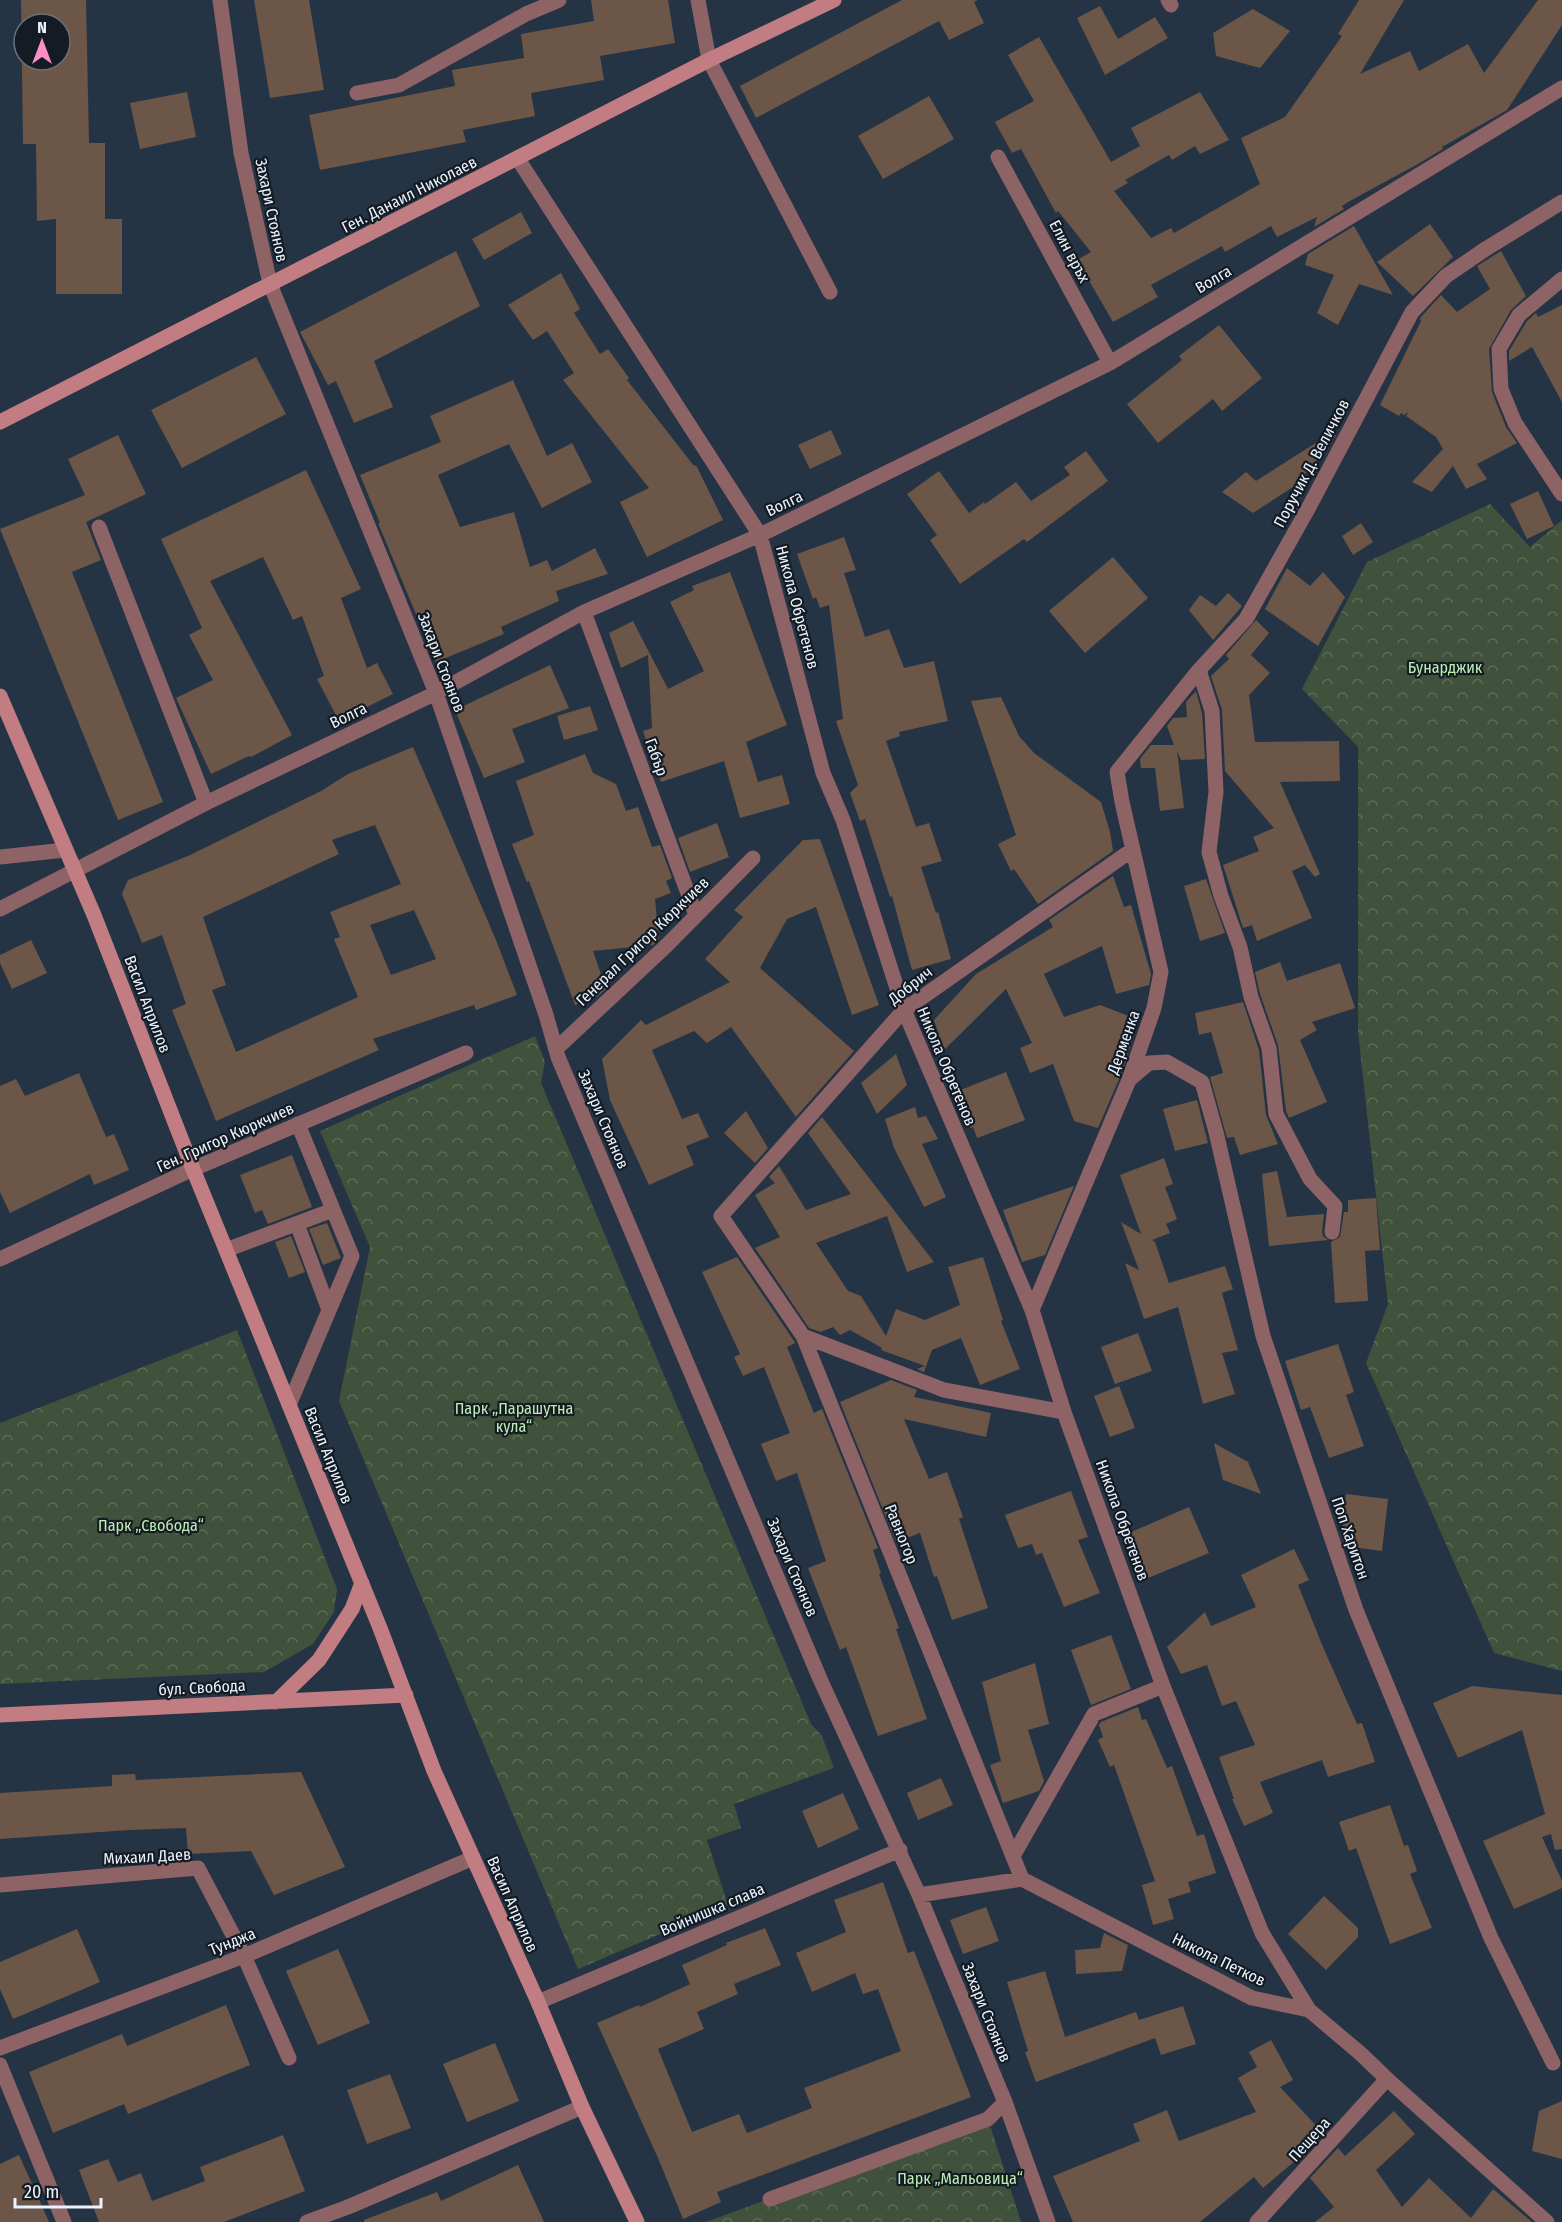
<svg xmlns="http://www.w3.org/2000/svg" width="1562" height="2222" font-family="'Fira Sans Condensed',sans-serif">
	<style>
		.park { fill: url(#park-crowns) }
		.building { fill: #6b5648; fill-rule: evenodd }
		.lines { fill: none; stroke-linecap: round; stroke-linejoin: round }
		.lane { stroke: #8e6366; stroke-width: 15 }
		.street { stroke: #8e6366; stroke-width: 15 }
		.secondary { stroke: #c17d82; stroke-width: 15 }
		.labels { text-anchor: middle; stroke-width: 4.5; stroke-linejoin: round; paint-order: stroke }
		.street-label { font-size: 16px; fill: #eaf4ff; stroke: #141b23 }
		.park-label { font-size: 16px; fill: #bdeeb2; stroke: #141b23 }
	</style>
	<defs>
		<pattern id="park-crowns" width="20" height="18" patternUnits="userSpaceOnUse" patternTransform="scale(1.5)"><rect width="20" height="18" fill="#40523b"/><path d="M2 6a3 3 0 1 1 6 0M12 15a3 3 0 1 1 6 0" fill="none" stroke="#5c6c58"/></pattern>
	</defs>
	<rect width="100%" height="100%" fill="#253444"/>
	<!-- park -->
	<path class="park" d="M1490,504L1530,547L1562,520V1671L1494,1653L1366,1363L1388,1304L1358,1032V747L1302,689L1367,562Z
		M535,1036L545,1062L541,1083L811,1724L822,1736L834,1768L734,1804L741,1828L707,1840L728,1905L578,1969L339,1401L370,1247L320,1131Z
		M237,1330L337,1589L334,1612L313,1644L264,1672L0,1684V1423Z
		M988,2119L1021,2222H706L964,2128Z"/>
	<!-- building -->
	<path class="building" d="M21,0H86L89,143H105V219H122V294H56V219L37,221L36,144H23ZM24,24H60V60H24Z
		M254,0H309L324,90L270,98Z
		M591,0H668L675,43L600,56L604,80L531,93L535,116L463,130L466,142L320,170L309,115L455,86L452,70L524,58L521,34L594,21Z
		M902,0H978L974,2L984,23L949,40L939,21L756,118L740,86Z
		M1359,0H1404L1360,74L1410,51L1419,71L1468,44L1484,73L1538,0H1562V25L1507,110L1442,147L1443,149L1416,165L1348,202L1342,206L1344,209L1314,227L1317,217L1277,237L1271,226L1225,252L1222,246L1151,285L1158,297L1113,322L1077,260L1091,252L1058,211L1056,213L1021,149L1012,153L995,122L1034,101L1008,55L1039,37L1111,162L1140,146L1131,128L1200,92L1229,140L1200,154L1195,146L1172,160L1169,155L1125,180L1128,183L1114,191L1151,238L1171,228L1174,233L1260,184L1241,138L1285,117L1342,36L1338,34Z
		M1100,6L1118,39L1155,17L1168,38L1105,75L1077,18Z
		M1253,9L1290,31L1260,68L1216,56L1213,33Z
		M187,92L196,137L140,149L130,103Z
		M929,96L954,139L883,179L858,136Z
		M521,212L532,233L484,260L472,239Z
		M1430,224L1453,257L1413,296L1377,262Z
		M1354,226L1393,295L1359,284L1338,325L1317,313L1334,275L1305,265L1308,254Z
		M456,251L480,306L374,361L393,407L354,423L336,381L328,385L300,332Z
		M1501,251L1526,296L1511,310L1489,349L1492,392L1506,427L1517,443L1477,464L1487,479L1466,489L1453,466L1432,492L1412,482L1443,449L1436,437L1406,416L1409,412L1404,415L1401,413L1399,416L1380,405L1421,321L1420,318L1441,295L1457,312L1490,289L1477,266Z
		M561,273L580,309L574,313L600,354L608,349L629,378L627,380L694,466L696,465L723,520L647,557L620,502L649,488L563,380L574,373L547,331L533,340L508,305Z
		M1562,305V402L1532,347L1509,361V351L1527,321L1536,313L1538,317Z
		M1219,325L1262,378L1222,411L1213,399L1158,443L1127,404L1182,360L1179,356Z
		M256,357L286,414L182,468L151,410Z
		M513,380L547,456L572,443L592,482L542,508L509,444L438,475L460,527L514,512L530,567L547,560L552,571L595,548L608,574L556,591L559,601L501,627L504,634L436,662L378,523H380L360,475L441,442L430,416Z
		M831,430L842,454L810,469L798,445Z
		M1333,432L1336,435L1333,440L1296,485L1253,513L1222,492L1246,472L1256,481Z
		M118,435L146,494L86,522L101,560L72,572L163,802L118,820L0,529L85,495L68,459Z
		M1086,451L1108,481L1027,542L1024,539L960,584L930,540L937,535L907,494L939,471L969,513L984,502L985,504L1016,482L1031,501L1070,475L1064,467Z
		M306,470L361,589L341,598L367,668L377,663L393,694L339,721L317,679L324,676L302,616L293,620L263,557L210,581L292,735L251,757L249,756L211,774L176,698L213,680L189,635L202,628L161,539Z
		M1538,491L1554,526L1527,539L1510,504Z
		M1361,523L1373,542L1353,555L1342,536Z
		M844,537L856,570L844,573L865,637L889,629L904,668L934,661L948,721L899,732L900,736L886,741L916,827L929,823L942,861L921,867L936,913L938,912L951,959L912,970L892,896L890,897L865,819L860,821L850,793L858,785L836,721L843,719L829,605L820,608L816,597L813,599L797,554Z
		M1113,557L1148,598L1085,653L1049,611Z
		M1287,568L1310,586L1323,572L1345,597L1318,646L1265,609Z
		M730,572L787,725L746,742L758,782L782,775L790,804L740,818L724,761L661,782L643,731L652,728L648,655L621,668L609,633L633,621L668,689L704,671L670,602L694,590L692,586Z
		M1228,593L1242,606L1213,640L1189,610L1200,595L1216,606Z
		M1256,620L1269,633L1251,655L1270,673L1249,695L1255,742L1339,741L1340,781L1280,782L1320,874L1315,877L1305,865L1292,871L1312,918L1257,941L1252,925L1243,928L1223,865L1259,851L1253,837L1274,828L1225,771L1222,710L1211,676L1229,659L1226,655Z
		M550,665L569,708L512,729L525,762L484,778L455,710Z
		M1196,691L1202,713L1205,759L1181,760L1177,751L1184,808L1160,811L1155,768H1141L1140,759L1151,745H1174L1167,726L1173,718L1187,717L1186,702Z
		M1001,697L1019,736L1034,753L1101,802L1110,832L1113,851L1038,904L1014,869L1011,871L998,844L1016,835L971,701Z
		M590,706L598,730L564,740L557,716Z
		M413,747L496,940L517,995L476,1010L474,1005L373,1039L379,1050L216,1121L172,1010L186,1004L162,935L142,943L122,894L128,880L188,856L321,791L348,774ZM375,825L401,884L330,912L340,937L334,939L358,997L236,1052L212,990L226,985L203,917L339,854L332,840ZM414,910L436,959L391,975L370,925Z
		M585,754L593,773L616,784L626,811L638,807L652,847L660,845L672,878L666,881L671,893L655,899L659,940L653,945L593,951L606,989L597,997L575,1005L529,881L527,882L512,844L534,835L516,781Z
		M717,823L729,857L690,872L678,838Z
		M820,839L879,1005L852,1015L816,907L787,919L760,968L854,1051L796,1117L731,1027L707,1043L694,1031L652,1050L682,1119L698,1113L709,1137L686,1146L694,1165L649,1185L610,1100L602,1059L641,1020L646,1025L730,982L705,959L743,917L734,910L803,840Z
		M1113,876L1124,907L1131,905L1151,974L1149,985L1116,994L1102,946L1044,974L1064,1017L1100,1005L1139,1020L1120,1077L1098,1128L1074,1121L1053,1064L1030,1073L1020,1048L1032,1043L1006,989L944,1050L934,1020L976,974L1053,927L1049,920Z
		M1206,879L1225,933L1200,941L1184,886Z
		M31,940L47,973L12,989L0,963V955Z
		M1280,962L1287,981L1340,963L1355,1008L1312,1022L1317,1030L1300,1040L1327,1102L1289,1118L1286,1111L1278,1045L1260,994L1255,972Z
		M1243,1002L1259,1050L1266,1115L1278,1144L1240,1155L1234,1137L1227,1138L1210,1077L1223,1073L1211,1032L1199,1035L1195,1013Z
		M896,1054L907,1085L877,1114L861,1083Z
		M1006,1072L1025,1120L977,1138L973,1127L970,1128L958,1091Z
		M79,1073L106,1137L114,1134L129,1170L94,1185L90,1174L10,1213L0,1192V1086L16,1079L25,1096Z
		M1197,1100L1208,1143L1175,1151L1163,1109Z
		M915,1107L918,1118L926,1116L938,1139L922,1144L946,1197L924,1207L894,1148L885,1119Z
		M746,1111L768,1148L755,1163L724,1133Z
		M822,1117L934,1262L907,1272L887,1216L816,1243L848,1291L861,1296L886,1336L896,1309L925,1320L960,1305L948,1267L983,1257L1003,1320L1001,1321L1020,1369L980,1385L961,1338L932,1350L924,1372L917,1369L925,1366L881,1350L882,1348L850,1330L840,1335L833,1327L821,1332L809,1328L755,1248L780,1237L755,1195L775,1183L769,1177L779,1166L806,1210L851,1194L808,1133Z
		M292,1155L312,1207L268,1224L262,1210L255,1213L240,1175Z
		M1164,1158L1173,1184L1165,1187L1177,1219L1166,1224L1170,1233L1152,1240L1155,1242L1169,1283L1225,1266L1233,1289L1222,1293L1238,1350L1222,1353L1235,1394L1203,1404L1178,1307L1144,1319L1125,1263L1139,1270L1121,1222L1141,1234L1120,1175Z
		M1277,1171L1287,1217L1324,1214L1322,1231L1323,1236L1328,1240L1269,1246L1262,1174Z
		M1074,1186L1045,1255L1022,1262L1003,1210Z
		M1376,1198L1380,1250L1365,1251L1368,1301L1335,1303L1331,1242L1340,1237L1344,1212H1348V1200Z
		M327,1223L341,1258L323,1265L309,1229Z
		M291,1236L305,1272L289,1278L275,1242Z
		M737,1257L794,1341L795,1343L787,1347L814,1413L822,1409L878,1548L873,1550L881,1573L879,1574L899,1628L896,1629L927,1719L878,1736L846,1647L840,1650L808,1568L826,1561L797,1473L776,1481L761,1444L790,1433L764,1367L743,1376L734,1357L740,1354L702,1272Z
		M1138,1333L1152,1371L1115,1384L1101,1347Z
		M1338,1344L1354,1392L1346,1395L1364,1446L1329,1458L1310,1407L1301,1410L1285,1361Z
		M891,1380L917,1390L914,1397L991,1413L986,1437L904,1419L929,1479L947,1472L963,1517L959,1519L988,1608L952,1620L937,1576L934,1577L920,1533L896,1542L840,1402Z
		M1119,1386L1135,1428L1110,1437L1094,1396Z
		M1214,1443L1248,1462L1261,1494L1223,1480Z
		M1071,1491L1088,1537L1078,1540L1100,1593L1064,1607L1042,1553L1036,1555L1032,1544L1018,1548L1005,1515Z
		M1346,1494L1388,1499L1382,1551L1345,1546L1341,1535Z
		M1189,1507L1209,1553L1148,1578L1129,1533Z
		M1294,1549L1309,1580L1298,1585L1323,1647L1357,1724L1362,1723L1375,1762L1328,1777L1322,1760L1260,1782L1273,1813L1244,1826L1232,1799H1234L1219,1757L1255,1745L1236,1701L1222,1706L1207,1665L1181,1674L1167,1647L1205,1612L1211,1626L1256,1607L1241,1575Z
		M1111,1635L1131,1689L1091,1705L1071,1650Z
		M1035,1663L1049,1724L1028,1730L1044,1781L1039,1791L1003,1803L990,1765L1001,1761L982,1682Z
		M1472,1686L1562,1695V1849L1555,1850L1551,1834L1542,1837L1562,1881V1888L1514,1909L1483,1841L1545,1814L1522,1730L1458,1758L1433,1703Z
		M1138,1707L1142,1720L1146,1719L1167,1768L1172,1766L1197,1836L1204,1834L1216,1873L1188,1882L1191,1892L1168,1899L1174,1919L1153,1925L1142,1885L1155,1881L1114,1765L1110,1767L1098,1740L1103,1737L1099,1725L1101,1722Z
		M301,1772L345,1867L274,1895L251,1851L188,1854L186,1828L129,1830L0,1839V1793L112,1786V1775L135,1774L136,1780Z
		M941,1778L953,1805L918,1820L907,1793Z
		M843,1793L859,1829L818,1848L802,1811Z
		M1390,1805L1404,1846L1408,1845L1417,1871L1410,1874L1432,1928L1390,1944L1356,1848L1349,1851L1339,1822Z
		M883,1882L908,1953L914,1951L971,2097L717,2192L721,2202L683,2219L658,2158L597,2023L639,2005L640,2007L690,1984L682,1965L727,1945L726,1943L765,1928L781,1965L734,1984L738,1994L697,2012L704,2029L658,2049L692,2132L739,2114L747,2133L812,2108L804,2088L901,2051L878,1989L863,1994L855,1973L812,1992L796,1953L846,1932L834,1900Z
		M1324,1896L1358,1928V1937L1326,1970L1288,1934Z
		M986,1907L999,1941L963,1954L950,1920Z
		M77,1929L100,1982L13,2019L0,1989V1962Z
		M1104,1933L1128,1945L1122,1971L1076,1974L1075,1950L1100,1948Z
		M338,1949L370,2023L318,2045L286,1971Z
		M1045,1971L1065,2037L1136,2012L1139,2020L1183,2006L1196,2044L1161,2055L1155,2038L1036,2082L1025,2052L1028,2051L1007,1982Z
		M226,2005L250,2065L128,2114L124,2104L53,2133L29,2072L122,2034L127,2046Z
		M1271,2040L1293,2080L1280,2087L1324,2134L1297,2164L1295,2161L1263,2188L1254,2177L1200,2222H1073L1053,2176L1140,2141L1133,2124L1167,2110L1179,2141L1256,2112L1238,2078L1257,2067L1249,2052Z
		M495,2043L519,2101L467,2122L443,2064Z
		M390,2074L411,2128L367,2144L347,2090Z
		M1562,2101V2159L1532,2151L1539,2111Z
		M1394,2111L1415,2134L1376,2170L1402,2207L1429,2178L1471,2218L1493,2189L1532,2222H1315L1334,2207L1310,2178L1338,2148L1345,2156Z
		M283,2135L305,2191L224,2222H99L79,2170L108,2159L118,2182L141,2173L152,2201L205,2181L200,2167Z
		M19,2155L37,2195L49,2222H0V2164Z
		M518,2165L544,2222H364V2220L437,2192L441,2201Z"/>
	<g class="lines">
		<!-- lane -->
		<path class="lane" d="M709,60L830,292
			M357,93L399,85L526,14L559,0
			M99,527L206,803
			M0,857L65,850
			M297,1224L329,1310
			M226,1250L333,1210
			M289,1405L352,1256L298,1124
			M244,1956L289,2058
			M770,2199L988,2119L1005,2102
			M1257,2222L1387,2079"/>
		<!-- street -->
		<path class="street" d="M220,0L241,153L270,284L436,693L546,1015L558,1057L820,1679L919,1895L1005,2102L1048,2222
			M698,0L709,60
			M1168,0L1171,5
			M998,157L1110,363
			M518,159L760,535L823,773L843,820L904,1010L1032,1310L1064,1412L1163,1686L1262,1933L1309,2010
			M1562,279L1519,315L1499,349L1501,389L1515,423L1562,494
			M584,612L696,915
			M1199,670L1212,711L1216,792L1209,852L1221,896L1240,947L1251,997L1269,1048L1276,1114L1310,1179L1335,1206L1332,1232
			M0,909L206,803L436,693L584,612L760,535L1110,363L1562,88
			M556,1049L666,946L753,858
			M1130,1079L1149,1063L1167,1062L1202,1082L1216,1132L1263,1336L1356,1610L1491,1938L1553,2063
			M0,1259L193,1169L466,1053
			M1032,1310L1129,1080L1154,1008L1161,972L1122,802L1117,772L1199,670L1246,619L1309,507L1412,312L1446,276L1484,250L1562,202
			M803,1336L944,1390L1064,1412
			M1013,1856L1094,1714L1163,1686
			M1022,1879L803,1336L721,1216L904,1010L1132,850
			M0,1885L198,1868L244,1956
			M919,1895L1022,1879L1252,1998L1309,2010L1361,2054L1387,2079L1547,2222
			M538,2002L900,1850
			M0,2048L244,1956L473,1858
			M0,2065L64,2222
			M307,2222L348,2207L582,2107"/>
		<!-- secondary -->
		<path class="secondary" d="M0,422L709,60L834,0
			M0,696L94,915L193,1169L380,1628L434,1771L538,2002L582,2107L637,2222
			M276,1702L319,1660L352,1609L362,1583
			M0,1715L406,1695"/>
	</g>
	<g class="labels">
		<!-- street labels -->
		<g class="street-label">
			<text transform="translate(409 194) rotate(-27)" y="6">Ген. Данаил Николаев</text>
			<text transform="translate(272 210) rotate(78)" y="6">Захари Стоянов</text>
			<text transform="translate(1070 251) rotate(62)" y="6">Елин връх</text>
			<text transform="translate(1213 279) rotate(-31)" y="6">Волга</text>
			<text transform="translate(1311 463) rotate(-62)" y="6">Поручик Д. Величков</text>
			<text transform="translate(784 503) rotate(-26)" y="6">Волга</text>
			<text transform="translate(798 607) rotate(75)" y="6">Никола Обретенов</text>
			<text transform="translate(442 662) rotate(69)" y="6">Захари Стоянов</text>
			<text transform="translate(348 715) rotate(-26)" y="6">Волга</text>
			<text transform="translate(657 757) rotate(70)" y="6">Габър</text>
			<text transform="translate(642 941) rotate(-44)" y="6">Генерал Григор Кюркчиев</text>
			<text transform="translate(910 985) rotate(-38)" y="6">Добрич</text>
			<text transform="translate(148 1004) rotate(69)" y="6">Васил Априлов</text>
			<text transform="translate(1123 1042) rotate(-70)" y="6">Дерменка</text>
			<text transform="translate(947 1066) rotate(67)" y="6">Никола Обретенов</text>
			<text transform="translate(604 1119) rotate(67)" y="6">Захари Стоянов</text>
			<text transform="translate(225 1137) rotate(-24)" y="6">Ген. Григор Кюркчиев</text>
			<text transform="translate(329 1455) rotate(68)" y="6">Васил Априлов</text>
			<text transform="translate(1123 1520) rotate(70)" y="6">Никола Обретенов</text>
			<text transform="translate(902 1534) rotate(68)" y="6">Равногор</text>
			<text transform="translate(1351 1538) rotate(71)" y="6">Поп Харитон</text>
			<text transform="translate(793 1567) rotate(67)" y="6">Захари Стоянов</text>
			<text transform="translate(202 1687) rotate(-3)" y="6">бул. Свобода</text>
			<text transform="translate(147 1856) rotate(-3)" y="6">Михаил Даев</text>
			<text transform="translate(513 1904) rotate(66)" y="6">Васил Априлов</text>
			<text transform="translate(712 1909) rotate(-23)" y="6">Войнишка слава</text>
			<text transform="translate(232 1941) rotate(-22)" y="6">Тунджа</text>
			<text transform="translate(1219 1959) rotate(26)" y="6">Никола Петков</text>
			<text transform="translate(987 2012) rotate(68)" y="6">Захари Стоянов</text>
			<text transform="translate(1309 2139) rotate(-48)" y="6">Пещера</text>
		</g>
		<!-- park labels -->
		<g class="park-label">
			<text x="1445" y="673">Бунарджик</text>
			<text x="514" y="1414">Парк „Парашутна<tspan x="514" dy="18">кула“</tspan></text>
			<text x="151" y="1531">Парк „Свобода“</text>
			<text x="960" y="2184">Парк „Мальовица“</text>
		</g>
	</g>
	<!-- north arrow -->
	<g transform="translate(42 42)"><circle r="28" fill="#141b23" stroke="#6a727b" stroke-width="1.5"/>
	<path d="M0-4.5L10 22L0 15L-10 22Z" fill="#fc8fc3"/>
	<text y="-9" font-size="16" font-weight="bold" text-anchor="middle" fill="#eaf4ff">N</text>
	</g>
	<!-- scale -->
	<path d="M15 2198v9h86v-9" fill="none" stroke="#eaf4ff" stroke-width="3"/>
	<text x="24" y="2198" font-size="18" fill="#eaf4ff" stroke="#141b23" stroke-width="4.5" paint-order="stroke">20 m</text>
</svg>
